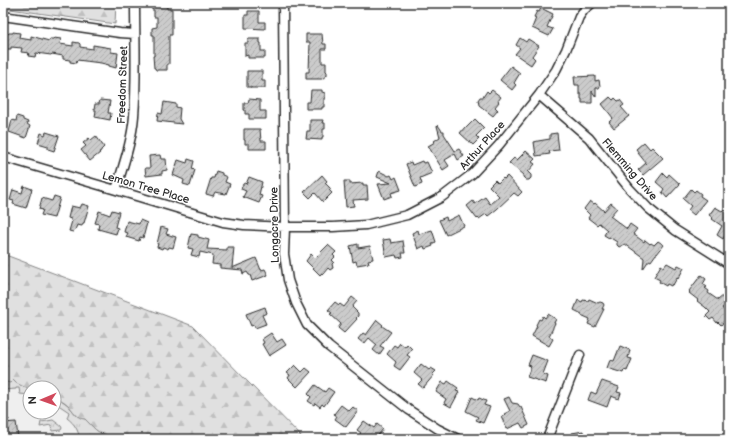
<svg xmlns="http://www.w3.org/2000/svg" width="732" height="442" font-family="'Balsamiq Sans',sans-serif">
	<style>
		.built { fill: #efefef }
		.grass { fill: url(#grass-tufts); stroke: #868686 }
		.forest { fill: url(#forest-firs); stroke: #868686 }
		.building { fill: url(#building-hatch); stroke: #2b2b2b }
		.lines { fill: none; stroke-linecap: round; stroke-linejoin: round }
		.street-casing { stroke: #2b2b2b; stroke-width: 11 }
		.path { stroke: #2b2b2b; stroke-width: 1; stroke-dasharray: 3 3; stroke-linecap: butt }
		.street { stroke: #fff; stroke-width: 8 }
		.labels { text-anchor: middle; stroke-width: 3; stroke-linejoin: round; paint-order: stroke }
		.street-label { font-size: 11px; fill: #2b2b2b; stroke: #fff }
	</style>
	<defs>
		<pattern id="grass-tufts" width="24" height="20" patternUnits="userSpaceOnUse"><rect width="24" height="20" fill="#e0e0e0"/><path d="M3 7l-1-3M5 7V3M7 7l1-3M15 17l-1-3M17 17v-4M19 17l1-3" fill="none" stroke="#c0c0c0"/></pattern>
		<pattern id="forest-firs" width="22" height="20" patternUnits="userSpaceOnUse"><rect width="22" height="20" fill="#e0e0e0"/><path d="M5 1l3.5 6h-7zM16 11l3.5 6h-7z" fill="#c0c0c0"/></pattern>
		<pattern id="building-hatch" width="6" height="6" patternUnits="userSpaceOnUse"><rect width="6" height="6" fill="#cbcbcb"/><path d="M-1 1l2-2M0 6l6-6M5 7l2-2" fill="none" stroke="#aeaeae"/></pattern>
	</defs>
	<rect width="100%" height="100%" fill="#fff"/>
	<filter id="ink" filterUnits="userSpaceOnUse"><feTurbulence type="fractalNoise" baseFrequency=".025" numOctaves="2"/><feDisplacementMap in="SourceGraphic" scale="8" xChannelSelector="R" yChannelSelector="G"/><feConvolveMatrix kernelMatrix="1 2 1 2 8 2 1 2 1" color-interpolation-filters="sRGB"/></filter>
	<g filter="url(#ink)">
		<!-- built -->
		<path class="built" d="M3,365L30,388V412H54V389L126,439H3Z"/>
		<!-- grass -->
		<path class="grass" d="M13,380L30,390V395L20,394L19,388H16V389L3,390V381Z
			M54,396L61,400L68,405L77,416L85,419L95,429L102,434L108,436L109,439H99V437L80,439C78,430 75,424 67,418L69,412L54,402Z
			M53,420L61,426L62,428L61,430L52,431L51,425L40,427L41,422Z"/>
		<!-- forest -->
		<path class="forest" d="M3,3H116L115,24L3,8Z
			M3,254L193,326L304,439H109L108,436C97,433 93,427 85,419C77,419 73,410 68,405C64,401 59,399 54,396V388H30V390L16,383L13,380L10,383L3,381Z"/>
		<!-- building -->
		<path class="building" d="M152,4H160V5L167,6V9H172V35H169V64H167V70H156L155,68H154L153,56H154V35H152V28L157,27V17H154V10H152Z
			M541,8L553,14L547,27L553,29L549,36L532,28L536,18L534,17L537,11L539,12Z
			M248,11H259V22H265V29L245,28V15H248Z
			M13,32L20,33L19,38L31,40V36L49,41L50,39H53L54,38L61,39L60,44L73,46V42L79,43L80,44V47L93,49V45L111,48V52L118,53L116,68L109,66V65L101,63L77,60L76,63L70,62V60L63,59V56L52,54L51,55L36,53L35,57L28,56L29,53L21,52L22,48L11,47V49H5V45H3V33L8,34L9,33H13Z
			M306,34H322L323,44H326V49H322V63H326V71L327,72V75L322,79H306V72H309L310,42H306Z
			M520,38L526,42L528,39L539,46L532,56L535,59L531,65L515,54L520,48L516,45Z
			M248,39H260V43H261V51H265V58H248V55L245,56V43H248Z
			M511,66L520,73L514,83L516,85L512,90L500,80Z
			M247,71H262V81H265V88H251V87H247Z
			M595,76V81L599,80L600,86L599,88H596V97L592,91V103H582V99H581V94H579V85H575L574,77Z
			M311,90H322V92L325,93V98H324V107H322V109H306V102H310Z
			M492,90L501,97L498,101L499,102L495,107L498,110L493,116L479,105L478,100L480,97H483L487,91L489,93Z
			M610,97L613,100L615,98L618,101L620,100L624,105L621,107L629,116L614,128L609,122L613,118L602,104Z
			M249,99L260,100V111H266V119H249V114H245V110H244V103H248Z
			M100,100L110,101L108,113H111L110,120L95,117L96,110H94L95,104H99Z
			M164,102L176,104V107L180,108L179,119L182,124L157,121L158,113L162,114Z
			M17,116L23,118V120L28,122L27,124L30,126L26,138L9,132L12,120L16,121Z
			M475,119L484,128L476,136L479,139L473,145L460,133L465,127L466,128Z
			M310,120H323L322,123H325V129H323V137H322V140L306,139L307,131H310Z
			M438,125L442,131H444V134L455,151L459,149L464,156L458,160L455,154L445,160L449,166L443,170L428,146L435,142L434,141L440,137L437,126Z
			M244,129H260L261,141H266V149H249V144H245V140H244Z
			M46,132L59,136L54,151L48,149V146L38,143L41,133L45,135Z
			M557,133L559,150L549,151L550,154L536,156L534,142L538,141L550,139V134Z
			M96,136L104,147L101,150V151L99,152L100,153L90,161L81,150L86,146L83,143L89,138L91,140Z
			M644,142L650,149L652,147L663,158L643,175L638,170L646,163L638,153H639L636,149Z
			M526,151L535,159L532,162L535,164L528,172L531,175V178L529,180H526L523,177V175L509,163L514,158L517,160Z
			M160,155L161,159H166L167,170L162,171V174L146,176L145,168H150L149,156Z
			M188,159L194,161L192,169L195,170L190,186L183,184L184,180L173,175L178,160L187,163Z
			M422,161L423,163L427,162L432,173L420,178L422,184L415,187L406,164L411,162L412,165Z
			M216,171L222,173V175L227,177L225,182L230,184L226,194L215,192L213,196L206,194L211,178H214Z
			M379,171L389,176L391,175L393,179L396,177L401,190L391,193L392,196L384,199L378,184L391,183L377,177Z
			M663,173L667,177L669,174L680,184L667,198L662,192L664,189L656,182Z
			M322,175L327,181L325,183L331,189L329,190L332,193L323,202L315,193L310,198L304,192Z
			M507,176L522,192L518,196L514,193L497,209L488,216L486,214L479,219L478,218L477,219L467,206L473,201L475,204L485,197L490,204L499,196L489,186L495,180L498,183L503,178L504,179Z
			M249,177L262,182L259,195L262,196L259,203L243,197L246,191L241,189L243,184L245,183L246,184Z
			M344,181H350V184L363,183V185H367L368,199L353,200L354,206L346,207Z
			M24,186L32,189L26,208L13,204L14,201L10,200L13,190L22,193Z
			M691,189L694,192L696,190L701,194L700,196L706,200L694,215L688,210L691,206L683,199Z
			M54,196L60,198L54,218L41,215L43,210L39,209L42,198L52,201Z
			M590,201L594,204L595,203L604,211L611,203L617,208L610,216L627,229L630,224L637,229L633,234L644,242L645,240L650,244L651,243L654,245L658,241L664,245L657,254H656L651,261L649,260L643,269L644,258L625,244L619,247L617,245V242L609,237V238L604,235L607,230L599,223L597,225L588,218L590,215L584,209Z
			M82,204L89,206L84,223H83L82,226L77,225L75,230L73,232L69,231L72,221H71V219L68,218L71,206L80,208Z
			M715,207L722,211L724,209L729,213V230L723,239L717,235L722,226L712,219L713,218L709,215Z
			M112,210L119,212L115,227L118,228L116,234L98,229L99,224L95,223L99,211L110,215Z
			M459,215L464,226L446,235L439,220L446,217L447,221Z
			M140,220L147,223L143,238L140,237L139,241L126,237L128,233L124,232L127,221L139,224Z
			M161,227L168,229L166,234L176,237L173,248L169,247L168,249L163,247L162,249L157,247L158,244H157Z
			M418,230L419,234L432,230L436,242L434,243V244H432L433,246L425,249L424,246L418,249L412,233Z
			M191,234L198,235V237L209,240L207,249L227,250V247H234L232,268L256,258L261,270L265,269L268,275L252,281L250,275H249L247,272L243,274L242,270L220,268V265L212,264L213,255L200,252L199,257L191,255L193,249L188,248Z
			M390,239L391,243L403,241L405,253H402L403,257L397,258L396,255L386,257L383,240Z
			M358,244V248L370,246L373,259L368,260L369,263L357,265L356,261L353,262L350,246Z
			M328,245L336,252L333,255L335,257L332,260L334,262L332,264L333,268L330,270L328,268L323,274L322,273L320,275L306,261L311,254L315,258Z
			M667,263L676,268L678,265L684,268L678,279L677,278L673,285L672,284L671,286L667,284L666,286L659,282L660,280L654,277L661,265L664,267Z
			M701,275L706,279L703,284L707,287L705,288L709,291L708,293L718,300L724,295L726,297L729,294V302L722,308L729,316V318L721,325L718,322L717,323L713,318L710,320L706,316L710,312L705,307L697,301L698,300L689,293L690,292L689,291Z
			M352,297L357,301L352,307L358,313V316L356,318L357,319L344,333L338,328L341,324L330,314L332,313L328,310L335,302L339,305L340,304L344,307Z
			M589,299L598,303L600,302L603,303L604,305L602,309H604L595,327L588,324L590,319L581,315L582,314L574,310L578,300L582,302L583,300L588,301Z
			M265,307L267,313L262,315L266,324L255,328L254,325L251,326L246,314Z
			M548,314L556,319L554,323H555L553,327V328L549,336L553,339L549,346L532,336L537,326L536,325L539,319L541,320L543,316L545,318Z
			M377,320L383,325L382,326L391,332L380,346L384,348L379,355L373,350L377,345L369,338L364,344L358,339L363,333L366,335Z
			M271,333L277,342L282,339L286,345L269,356L262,344L264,343L262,339Z
			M400,343L405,347L407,344L412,349L407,355L410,357L400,370L394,366L396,362L387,354L394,345L397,347Z
			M620,346L630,350L628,358L632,359L627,371L624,370L623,373L607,368L610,360L614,361Z
			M532,355L548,361L543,374L548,376L546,383L527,377L531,366L528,365Z
			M421,364L429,370L431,368L436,371L433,374L434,375L423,388L418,384L422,380L414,373Z
			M295,365L302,372L306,368L311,372L297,387L288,378L290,375L287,373Z
			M448,381L458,388L456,391L459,392L451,407L444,403L446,399L436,392L442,382L446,384Z
			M602,381L619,387L617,392L621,393L619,399L611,396L607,407L588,400L591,392L596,394Z
			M315,385L325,392L328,388L334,392L324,406L322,404L320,407L315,403L314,405L308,401L311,397L308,394Z
			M472,397L478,400L479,398L486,401L484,405L490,407L483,423L476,420L478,417L466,411Z
			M509,397L512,403L518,404L520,407H521L529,425L523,428L520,423L507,429L501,417L505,415L504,414L510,411L504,399Z
			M341,405L349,411L353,407L358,411L346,427L335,419L337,416L334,414Z
			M364,421L374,428L377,424L383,429L375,439H362L358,436L361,433L357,430Z
			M16,422L18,437L3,438V423Z
			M583,431L584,439H574L572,433Z"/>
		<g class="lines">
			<!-- street casing -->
			<g class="street-casing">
				<path id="street" d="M283,3L285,227L284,254L288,280L296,303L307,325L329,347L409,410L438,429L458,439
					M3,16L120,33L135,34
					M539,95L589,138L629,188L648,208L675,230L729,264
					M3,157L116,190L223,222L244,225L285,227H333L366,225L407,215L442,197L472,174L499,145L539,95L556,70L566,50L579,17L584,10L591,4
					M116,190C123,166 132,141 134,116C137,78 135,40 135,3
					M547,439L580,355"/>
			</g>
			<!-- path -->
			<path class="path" d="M4,422L9,421V419
				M6,438V439"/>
			<!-- street -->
			<use href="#street" class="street"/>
		</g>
	</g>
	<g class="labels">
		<!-- street labels -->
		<g class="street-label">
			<text transform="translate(122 85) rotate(-88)" y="4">Freedom Street</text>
			<text transform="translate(482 145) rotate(-48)" y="4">Arthur Place</text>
			<text transform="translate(630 169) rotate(49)" y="4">Flemming Drive</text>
			<text transform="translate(146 187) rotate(16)" y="4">Lemon Tree Place</text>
			<text transform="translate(274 225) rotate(-91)" y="4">Longacre Drive</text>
		</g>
	</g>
	<!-- margin -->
	<rect width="732" height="442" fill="none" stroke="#fff" stroke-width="16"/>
	<rect x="8" y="8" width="716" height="426" fill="none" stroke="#2b2b2b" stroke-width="1.5" filter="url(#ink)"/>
	<!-- north arrow -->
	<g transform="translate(42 400) rotate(268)"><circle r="19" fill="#ffffff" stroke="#aaaaaa"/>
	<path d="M0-3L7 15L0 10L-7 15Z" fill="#d1495b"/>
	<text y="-6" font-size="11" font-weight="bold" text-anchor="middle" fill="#2b2b2b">N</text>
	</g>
</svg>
